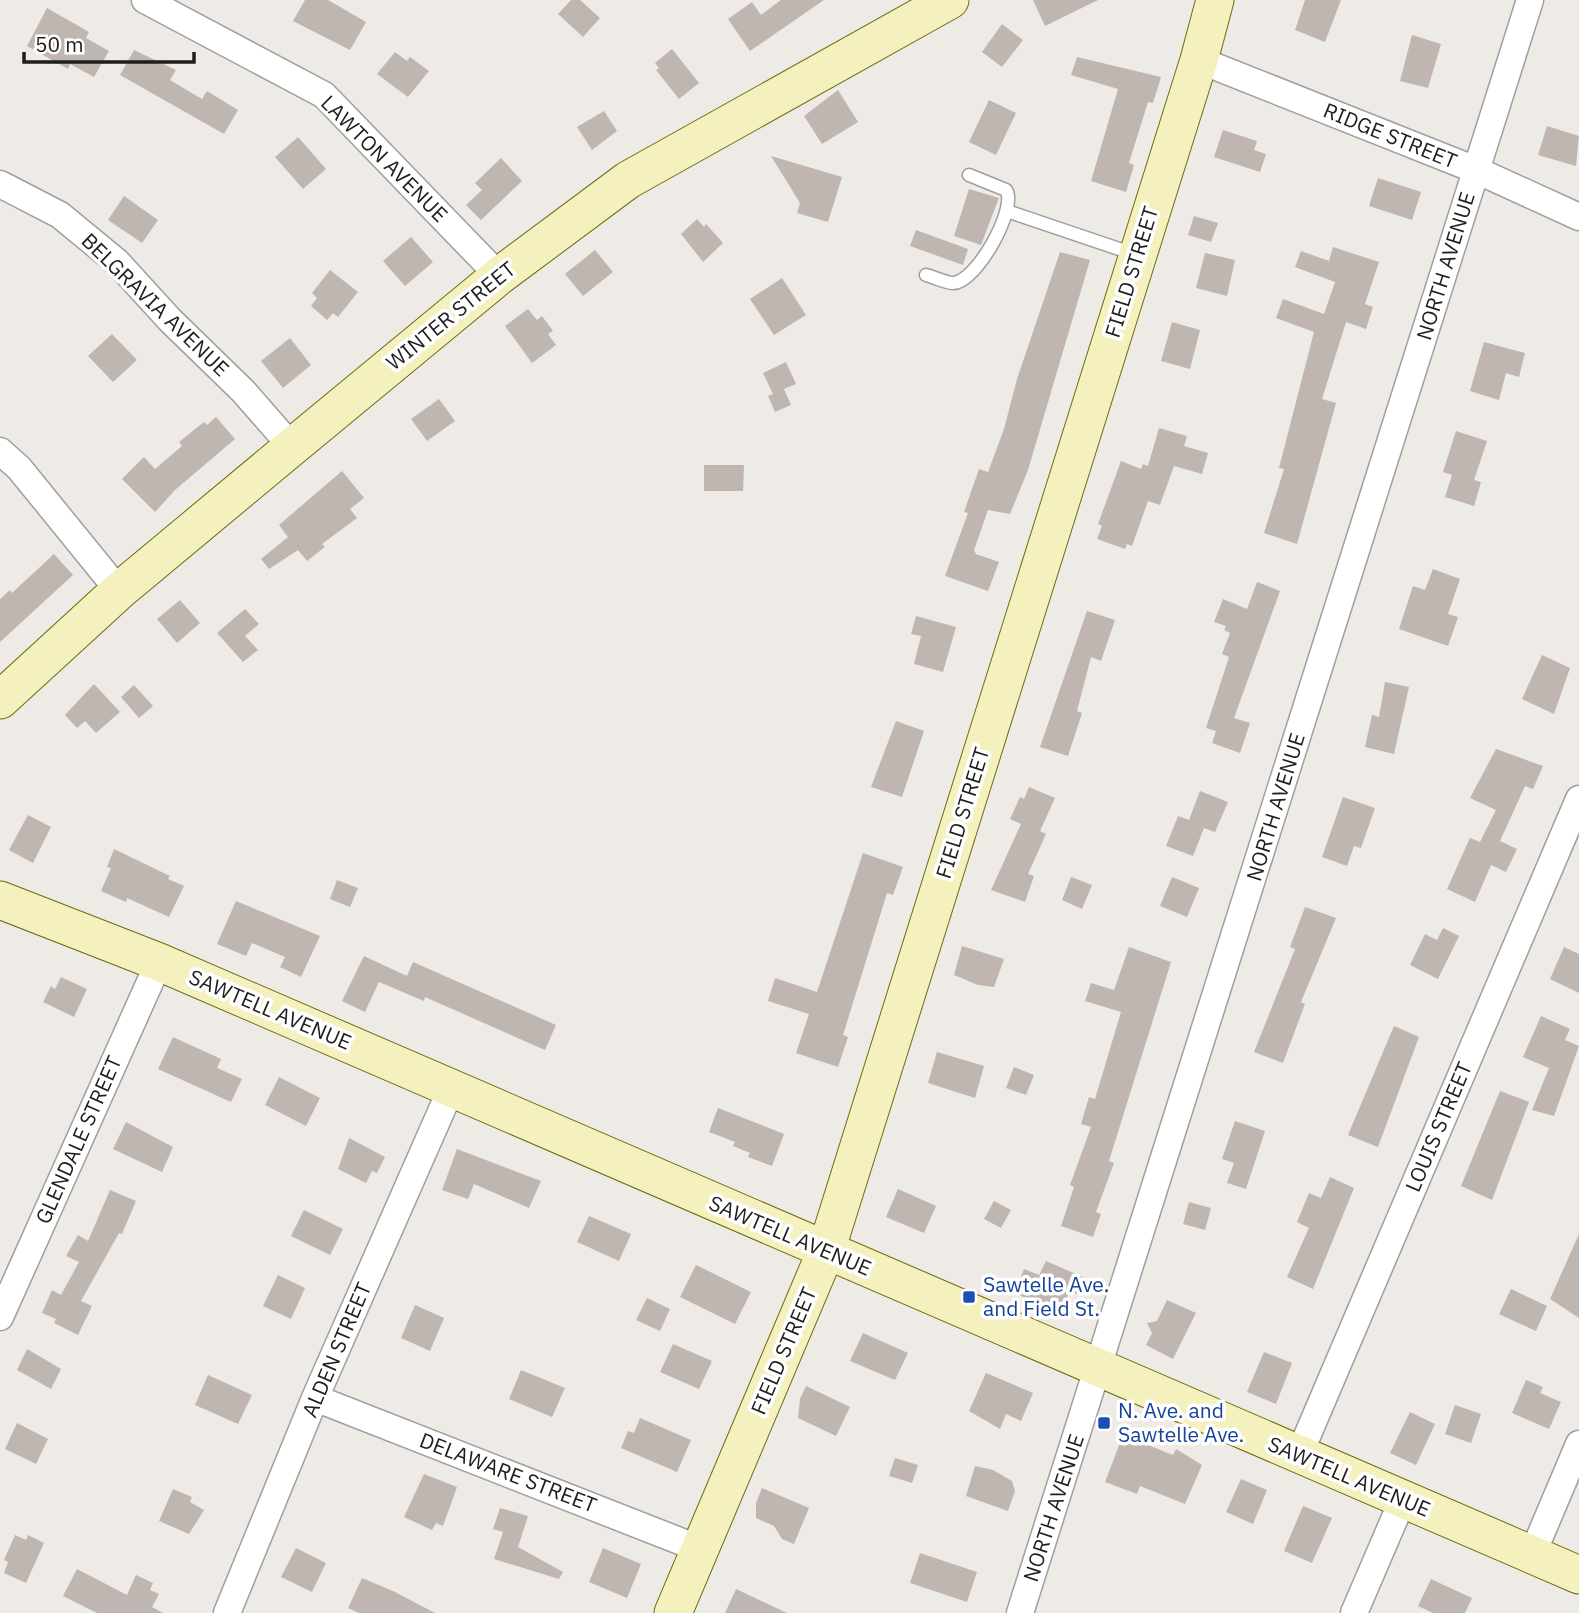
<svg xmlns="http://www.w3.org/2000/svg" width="1579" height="1613" font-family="'IBM Plex Sans',sans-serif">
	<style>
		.building { fill: #bfb6b2 }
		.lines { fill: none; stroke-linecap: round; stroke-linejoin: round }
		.lane-casing { stroke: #9f9f9f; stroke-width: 15 }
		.street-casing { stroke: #9f9f9f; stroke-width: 29 }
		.secondary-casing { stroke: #6c6d0e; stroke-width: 39 }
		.lane { stroke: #fff; stroke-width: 12 }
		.street { stroke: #fff; stroke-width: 26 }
		.secondary { stroke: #f4f1be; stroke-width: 37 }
		.transit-dot { fill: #1a4fb4; stroke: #fff; stroke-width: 2.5 }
		.labels { text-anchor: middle; stroke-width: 7; stroke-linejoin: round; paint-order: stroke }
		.street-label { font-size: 21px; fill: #1e1e1e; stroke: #fff }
		.transit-label { font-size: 21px; fill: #164399; stroke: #fff; text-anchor: start }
	</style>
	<rect width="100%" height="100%" fill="#eeeae5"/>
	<!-- building -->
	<path class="building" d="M305,0H328L366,22L350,50L293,21Z
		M571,0H580L600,18L583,37L558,14Z
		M781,0H824L750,51L728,19L752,2L761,15Z
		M1033,0H1098L1045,26Z
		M1305,0H1341L1325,42L1295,30Z
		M47,8L89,32L86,38L109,51L94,77L70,64L68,69L27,46Z
		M1002,24L1023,40L1002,67L982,52Z
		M1412,35L1441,44L1428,88L1400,81Z
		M672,49L699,83L679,99L656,70L659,68L655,63Z
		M134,50L176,70L170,80L202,99L207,91L238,110L224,134L120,75Z
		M395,52L407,61L410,57L429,71L408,97L377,74Z
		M1077,57L1161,77L1153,103L1148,102L1129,163L1134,165L1126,192L1091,181L1118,89L1071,75Z
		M838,90L858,122L822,144L804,116Z
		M989,100L1016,113L996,155L969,142Z
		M604,111L617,131L592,150L577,127Z
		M1547,126L1579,136L1576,166L1538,155Z
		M1223,130L1257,141L1254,150L1266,154L1260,172L1214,157Z
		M298,137L326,169L303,189L275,157Z
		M771,156L842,177L828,222L797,213L800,203Z
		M501,158L522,181L481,220L466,205L482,190L475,183Z
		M1378,178L1421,192L1412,220L1369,206Z
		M969,189L999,198L981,245L954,236Z
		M124,196L158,220L142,243L108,220Z
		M1194,216L1218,223L1211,242L1188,235Z
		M697,219L704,227L706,224L723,243L703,262L681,234Z
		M916,230L968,249L963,265L910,246Z
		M411,237L433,262L405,286L383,261Z
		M1333,247L1379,262L1365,304L1373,307L1366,329L1346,322L1322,399L1336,403L1297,544L1264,533L1284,469L1279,468L1314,332L1276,318L1283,299L1324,314L1335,282L1295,267L1301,251L1329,261Z
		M595,250L613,272L583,296L565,274Z
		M1060,252L1090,260L1028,470L1010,514L988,510L974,550L976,554L999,562L988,591L945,576L968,513L964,512L979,469L988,472L1004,429L1017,379Z
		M1205,253L1235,260L1227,296L1196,288Z
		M330,270L358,292L338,317L333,313L327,320L311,306L317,298L312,293Z
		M782,278L806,315L774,335L750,299Z
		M528,309L537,320L542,316L553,331L548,334L556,345L532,363L505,326Z
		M1172,322L1200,330L1190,369L1161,361Z
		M112,334L137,360L113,382L88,356Z
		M290,338L311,365L283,388L261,361Z
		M1484,342L1525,353L1519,377L1506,373L1499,400L1470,391Z
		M786,362L796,384L784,389L791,405L775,412L768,396L773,394L763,373Z
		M439,399L455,421L427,441L411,419Z
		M216,417L235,439L175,490L155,512L122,479L144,457L155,469L182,446L179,442L204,422L207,425Z
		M1159,428L1187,436L1184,446L1208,453L1202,474L1174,466L1160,505L1148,501L1132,546L1127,544L1125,549L1097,539L1102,526L1098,524L1121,461L1141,469L1143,464L1148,466Z
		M1456,431L1487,441L1474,480L1481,482L1474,506L1445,497L1452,475L1443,472Z
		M704,465H744L743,491H704Z
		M342,471L364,498L350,509L357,518L322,544L325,547L307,561L298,550L269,569L261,559L288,537L279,525Z
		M54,554L73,575L0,642V599L10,590L12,593Z
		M1433,569L1460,579L1448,614L1458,617L1448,646L1399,629L1413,586L1425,590Z
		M1257,582L1280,591L1234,718L1250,723L1240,753L1212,743L1216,731L1206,728L1229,657L1222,654L1230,633L1224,630L1226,626L1214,622L1223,599L1247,609Z
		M180,600L200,623L177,643L157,619Z
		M245,609L259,624L245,636L258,650L243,662L217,633Z
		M1087,611L1115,620L1101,661L1091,657L1077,711L1082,713L1068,756L1040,747Z
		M916,616L956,627L943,672L914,664L921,636L911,634Z
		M1542,655L1570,668L1554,714L1522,699Z
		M1385,682L1409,687L1394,754L1365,747L1372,715L1379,717Z
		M94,684L120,712L96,733L85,721L77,728L65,715Z
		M134,685L153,706L139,718L121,697Z
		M896,721L924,731L902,797L871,787Z
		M1496,749L1543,766L1533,789L1525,786L1500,841L1517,849L1506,872L1491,865L1475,902L1447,889L1470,838L1480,842L1496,810L1470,798Z
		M1029,787L1055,798L1040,831L1046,834L1028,874L1034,876L1025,902L991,890L1021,824L1010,819L1020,797L1024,799Z
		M1200,791L1228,802L1215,832L1204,828L1193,856L1166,846L1178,816L1189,820Z
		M1343,797L1375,808L1361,848L1354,846L1347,866L1322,857Z
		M28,815L51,827L33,863L9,850Z
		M114,849L170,876L168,879L184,886L169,917L127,898L126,902L101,891L111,868L107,867Z
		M863,853L903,867L893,895L887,893L843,1035L848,1037L838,1067L796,1053L809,1014L768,1001L775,978L817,992Z
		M1071,877L1092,885L1082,909L1062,900Z
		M1172,877L1199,888L1187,917L1160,906Z
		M337,880L358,888L350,907L330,899Z
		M236,901L320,936L301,977L280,967L285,957L252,943L246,956L217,944Z
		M1305,907L1336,918L1301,1002L1305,1004L1283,1063L1254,1052L1295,949L1290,947Z
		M1443,928L1459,936L1438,979L1410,965L1425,934L1437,940Z
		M962,946L1004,959L994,987L978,985L954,975Z
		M1129,947L1171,962L1109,1161L1114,1163L1096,1212L1101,1214L1093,1237L1061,1226L1074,1187L1070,1185L1091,1127L1081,1124L1089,1097L1095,1099L1121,1012L1085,1001L1091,983L1114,990Z
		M1564,947L1579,954V993L1550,979Z
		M364,956L407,976L413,962L556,1025L545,1050L425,997L424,1001L379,982L365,1012L342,1001Z
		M61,977L87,989L74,1017L43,1002L51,986L55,989Z
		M1541,1016L1570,1029L1565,1040L1579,1046L1554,1116L1532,1110L1549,1068L1523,1057Z
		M1394,1026L1419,1037L1378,1147L1348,1135Z
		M173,1037L221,1059L217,1068L242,1079L231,1102L158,1069Z
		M937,1052L984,1066L975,1098L928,1083Z
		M1014,1067L1034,1075L1026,1095L1006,1088Z
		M279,1077L320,1098L306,1126L265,1105Z
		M1500,1091L1529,1102L1492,1200L1461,1186Z
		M718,1108L784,1134L772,1166L748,1157L750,1153L733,1146L735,1142L709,1132Z
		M1235,1121L1265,1131L1246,1189L1227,1183L1234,1163L1222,1159Z
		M126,1122L173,1147L162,1172L113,1149Z
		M349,1138L385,1157L377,1173L372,1171L366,1183L338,1169Z
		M457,1149L541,1181L529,1208L474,1184L468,1199L442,1190Z
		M1330,1177L1354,1188L1313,1289L1287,1277L1309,1228L1297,1222L1309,1193L1321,1198Z
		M898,1189L936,1206L924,1233L886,1217Z
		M110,1190L136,1201L122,1234L119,1233L81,1301L92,1306L78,1335L54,1323L56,1319L42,1313L52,1290L61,1295L79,1262L66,1256L78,1235L88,1241Z
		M994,1201L1011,1210L1001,1228L984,1219Z
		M1189,1202L1211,1208L1205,1230L1183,1224Z
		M304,1210L343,1229L330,1255L291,1236Z
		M589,1216L631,1234L619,1261L577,1242Z
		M1579,1234V1318L1550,1299Z
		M1046,1261L1085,1278L1077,1294L1070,1291L1060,1313L1014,1293L1024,1269L1039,1275Z
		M696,1265L751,1292L735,1324L680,1297Z
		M278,1275L305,1288L291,1319L263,1306Z
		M1511,1289L1547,1306L1536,1331L1499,1314Z
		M647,1298L670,1309L660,1331L636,1320Z
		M1167,1300L1196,1313L1173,1359L1146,1345L1152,1333L1147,1323L1157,1321Z
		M415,1305L444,1318L430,1351L401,1338Z
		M863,1333L908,1353L895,1380L850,1361Z
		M673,1344L712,1361L699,1389L660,1372Z
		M27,1349L61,1369L51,1389L17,1370Z
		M1264,1352L1292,1363L1276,1404L1247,1392Z
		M521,1370L565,1388L552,1417L509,1399Z
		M986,1373L1033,1393L1021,1421L1006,1414L1000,1429L969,1411Z
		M208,1375L252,1395L238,1424L195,1405Z
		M1526,1380L1543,1387L1540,1393L1561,1402L1549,1429L1512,1413Z
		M806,1386L850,1407L836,1436L798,1418L800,1399Z
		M1455,1405L1481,1414L1471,1443L1445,1434Z
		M1410,1412L1435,1424L1416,1465L1390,1453Z
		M640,1418L691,1440L677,1472L621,1448L628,1431L634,1433Z
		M17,1423L48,1439L36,1464L5,1449Z
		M1123,1435L1173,1455L1176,1449L1202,1465L1185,1504L1140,1486L1137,1494L1105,1482Z
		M895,1458L918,1465L912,1483L889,1476Z
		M975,1466L993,1470L1012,1481L1015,1491L1008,1511L966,1496Z
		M424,1474L457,1487L443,1526L436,1523L432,1530L404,1517Z
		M1241,1479L1267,1490L1253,1524L1226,1512Z
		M762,1488L809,1508L794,1544L782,1539L774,1526L756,1518V1503Z
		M173,1489L192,1497L190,1502L204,1510L189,1534L159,1521Z
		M1303,1506L1332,1518L1312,1563L1284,1551Z
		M500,1508L528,1516L518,1547L563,1572L559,1579L494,1559L503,1532L493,1529Z
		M15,1535L26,1540L28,1535L44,1543L26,1583L4,1573L8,1562L4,1560Z
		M296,1548L326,1563L312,1592L281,1577Z
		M603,1548L641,1564L627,1598L589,1582Z
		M920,1553L977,1572L967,1602L910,1583Z
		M77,1569L127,1595L136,1575L153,1583L150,1590L159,1594L152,1607L163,1613H97L63,1596Z
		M362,1578L393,1591L435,1613H359L348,1608Z
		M1431,1579L1472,1598L1465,1613H1433L1418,1606Z
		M736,1589L787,1613H725Z"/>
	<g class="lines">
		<!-- lane casing -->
		<g class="lane-casing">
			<path id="lane" d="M1007,211L1134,254
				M926,275C934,277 945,283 953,283C976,283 1018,208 1006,190L969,175"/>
		</g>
		<!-- street casing -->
		<g class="street-casing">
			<path id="street" d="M145,0L324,95L499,276
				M1199,60L1476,170L1579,217
				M0,184L60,215L117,262L170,320L243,391L292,447
				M0,451L19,468L119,591
				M0,1317L159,962
				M315,1398L700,1549
				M1299,1455L1579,799
				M1532,1555L1579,1444
				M227,1613L315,1398L451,1089
				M1020,1613L1530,0
				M1354,1613L1403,1499"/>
		</g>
		<!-- secondary casing -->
		<g class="secondary-casing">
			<path id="secondary" d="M0,700L119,591L292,447L499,276L628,180L950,0
				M0,900L159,962L1579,1575
				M673,1613L826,1251L1199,60L1215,0"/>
		</g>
		<!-- lane -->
		<use href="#lane" class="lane"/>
		<!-- street -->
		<use href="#street" class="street"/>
		<!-- secondary -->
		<use href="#secondary" class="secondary"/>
	</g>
	<!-- markers -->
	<g class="transit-dot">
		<rect x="962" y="1290" width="14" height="14" rx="3.5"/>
		<rect x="1097" y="1416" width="14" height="14" rx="3.5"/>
	</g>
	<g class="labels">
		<!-- street labels -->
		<g class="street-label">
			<text transform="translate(1390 136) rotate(22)" y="7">RIDGE STREET</text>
			<text transform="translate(384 159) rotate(45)" y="7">LAWTON AVENUE</text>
			<text transform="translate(1446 266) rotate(-73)" y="7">NORTH AVENUE</text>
			<text transform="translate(1132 272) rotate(-73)" y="7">FIELD STREET</text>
			<text transform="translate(155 305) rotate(44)" y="7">BELGRAVIA AVENUE</text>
			<text transform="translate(451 316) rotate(-39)" y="7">WINTER STREET</text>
			<text transform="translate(1276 807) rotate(-73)" y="7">NORTH AVENUE</text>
			<text transform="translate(963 813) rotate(-73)" y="7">FIELD STREET</text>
			<text transform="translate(270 1010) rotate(23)" y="7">SAWTELL AVENUE</text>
			<text transform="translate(1439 1127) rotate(-67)" y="7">LOUIS STREET</text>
			<text transform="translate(79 1140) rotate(-66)" y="7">GLENDALE STREET</text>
			<text transform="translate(790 1236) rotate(23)" y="7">SAWTELL AVENUE</text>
			<text transform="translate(337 1350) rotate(-67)" y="7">ALDEN STREET</text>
			<text transform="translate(784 1351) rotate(-67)" y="7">FIELD STREET</text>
			<text transform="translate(508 1473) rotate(21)" y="7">DELAWARE STREET</text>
			<text transform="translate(1349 1477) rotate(23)" y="7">SAWTELL AVENUE</text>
			<text transform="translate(1054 1508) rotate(-72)" y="7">NORTH AVENUE</text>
		</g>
		<!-- transit labels -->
		<g class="transit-label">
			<text x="983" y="1292">Sawtelle Ave.<tspan x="983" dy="24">and Field St.</tspan></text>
			<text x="1118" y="1418">N. Ave. and<tspan x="1118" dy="24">Sawtelle Ave.</tspan></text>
		</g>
	</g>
	<!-- scale -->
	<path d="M24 52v10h170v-10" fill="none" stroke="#1e1e1e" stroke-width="3.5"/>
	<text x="35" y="52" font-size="21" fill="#1e1e1e" stroke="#ffffff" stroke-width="5" paint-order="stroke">50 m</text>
</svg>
